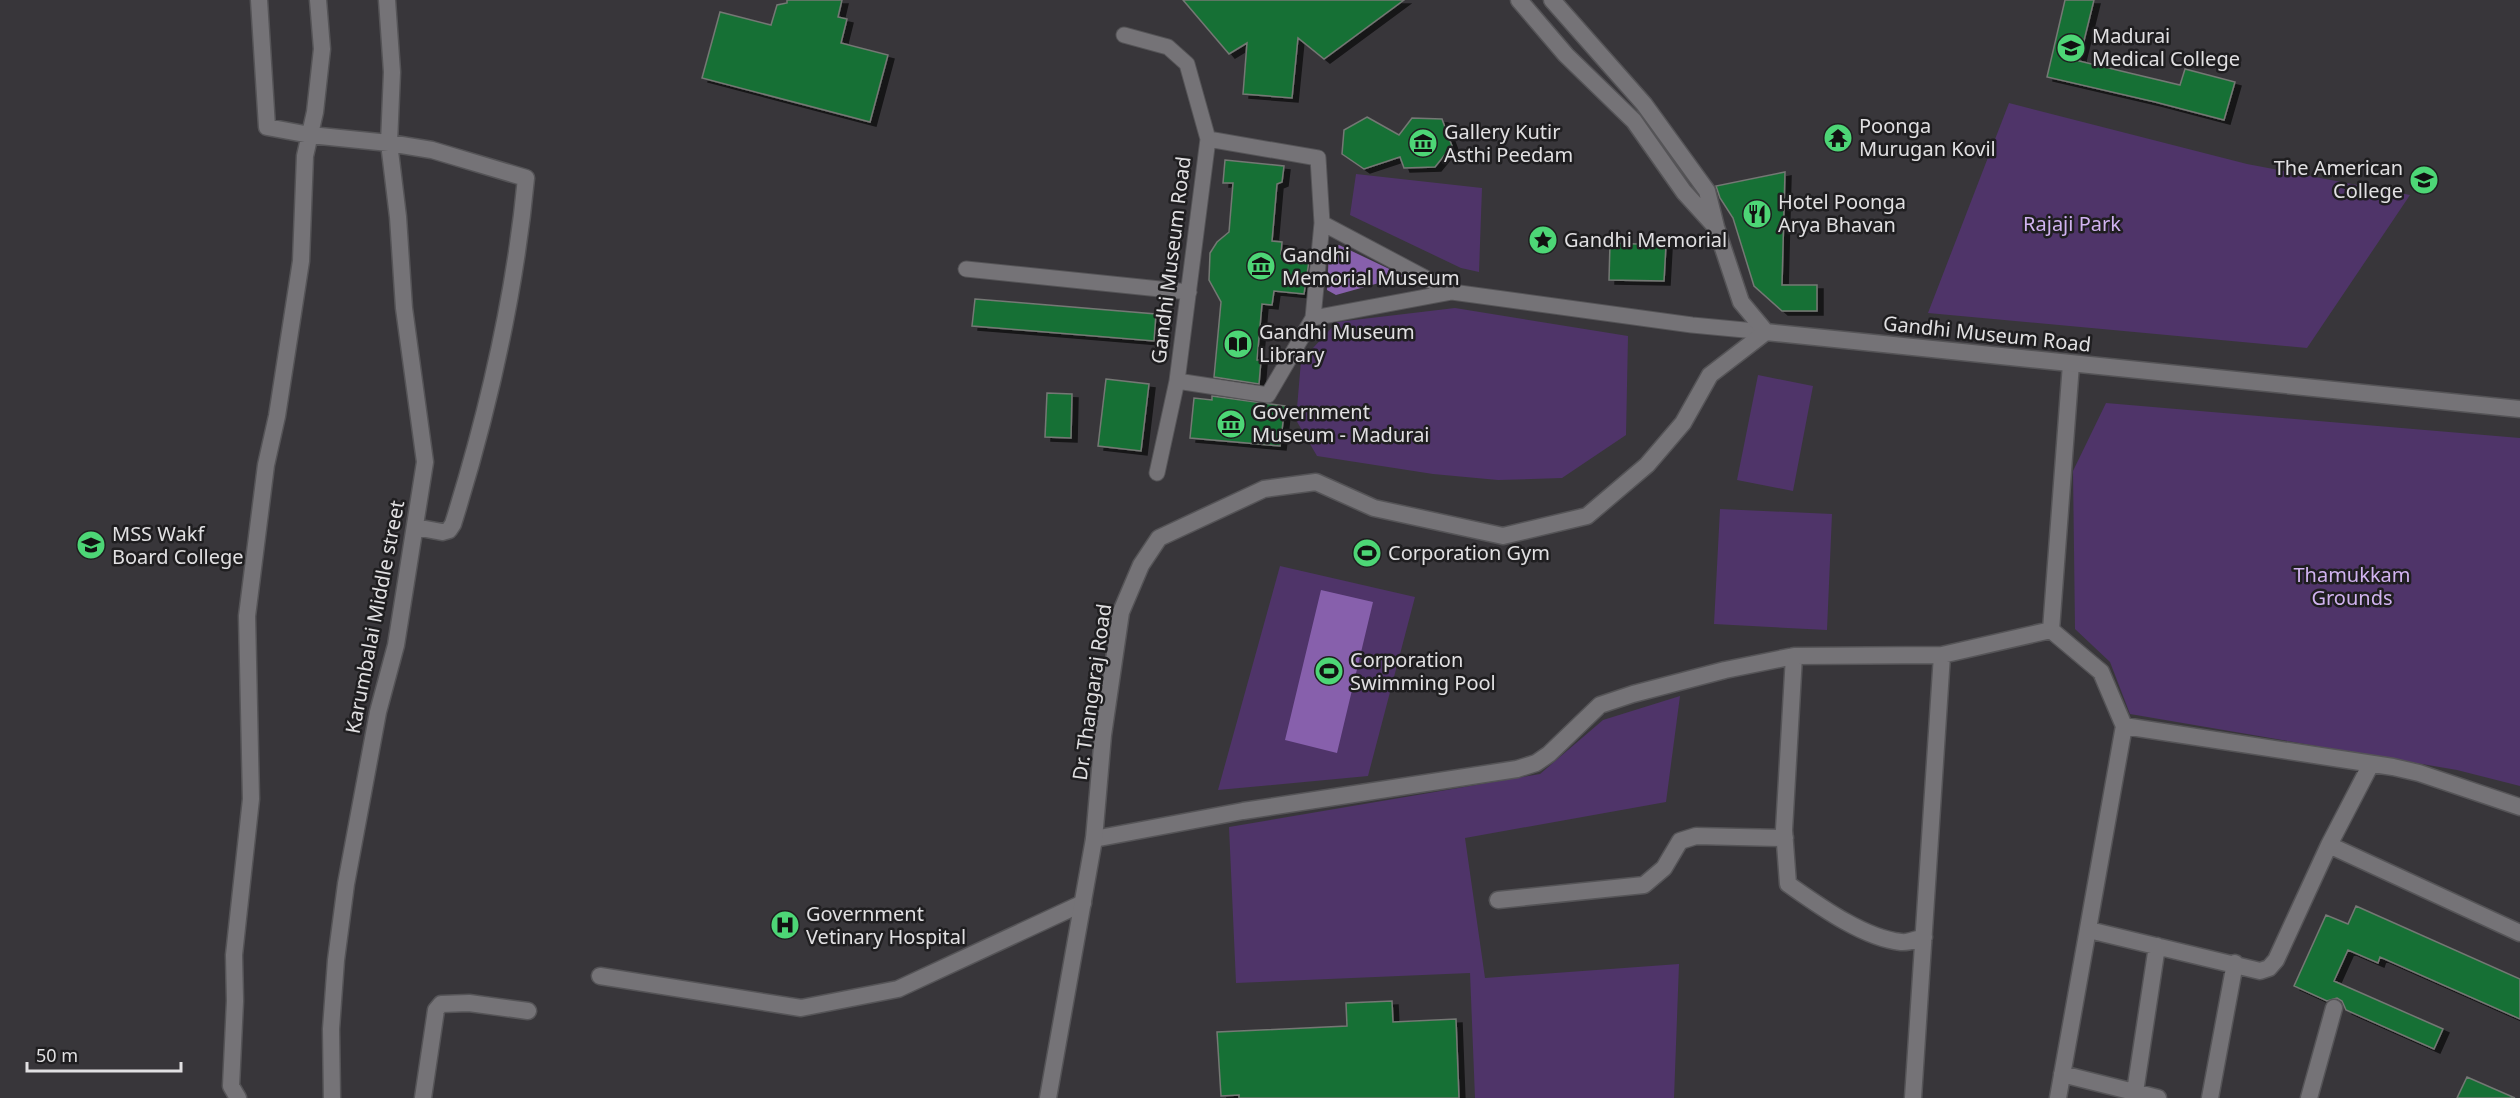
<svg xmlns="http://www.w3.org/2000/svg" width="2520" height="1098" font-family="'Noto Sans',sans-serif">
	<style>
		.green { fill: #4f3469 }
		.water { fill: #8760ac }
		.building { fill: #197036; stroke: #747874; stroke-width: 1.5; filter: url(#shadow) }
		.lines { fill: none; stroke-linecap: round; stroke-linejoin: round }
		.pedestrian-casing { stroke: #555457; stroke-width: 17 }
		.minor-casing { stroke: #555457; stroke-width: 19 }
		.tertiary-casing { stroke: #555457; stroke-width: 19 }
		.pedestrian { stroke: #757377; stroke-width: 15 }
		.minor { stroke: #757377; stroke-width: 16 }
		.tertiary { stroke: #757377; stroke-width: 16 }
		.labels { text-anchor: middle; stroke-width: 5; stroke-linejoin: round; paint-order: stroke }
		.poi-label { font-size: 20px; fill: #e1e0e2; stroke: #1f1e20; text-anchor: start }
		.park-label { font-size: 20px; fill: #d1b3f0; stroke: #1f1e20 }
		.street-label { font-size: 20px; fill: #e1e0e2; stroke: #1f1e20 }
	</style>
	<defs>
		<filter id="shadow"><feDropShadow dx="6" dy="4" stdDeviation="0" flood-color="#0009"/></filter>
	</defs>
	<rect width="100%" height="100%" fill="#38363a"/>
	<!-- green -->
	<path class="green" d="M2009,103L2247,164L2410,195L2307,348L1928,313Z
		M1356,174L1482,188L1479,272L1461,268L1350,215Z
		M1455,308L1628,336L1626,435L1562,478L1498,480L1433,474L1317,456L1296,420L1301,361L1337,322Z
		M1758,375L1813,386L1793,491L1737,480Z
		M2106,403L2520,438V786L2457,770L2130,714L2110,662L2075,629L2073,471Z
		M1720,509L1832,514L1827,630L1714,624Z
		M1280,566L1415,597L1368,776L1218,790Z
		M1680,696L1666,802L1465,838L1485,978L1679,964L1674,1098H1475L1470,973L1236,983L1229,827L1540,774L1603,720Z"/>
	<!-- water -->
	<path class="water" d="M1339,245L1404,276L1336,295L1327,290L1329,252Z
		M1321,590L1373,602L1337,753L1285,740Z"/>
	<!-- building -->
	<path class="building" d="M787,0H842L838,17L847,19L841,43L888,55L870,122L702,78L720,12L771,25L777,5L787,3Z
		M1183,0H1404L1324,59L1298,38L1292,98L1243,94L1247,43L1229,54Z
		M2065,0H2094L2079,61L2180,85L2185,69L2235,82L2224,120L2155,102L2047,77Z
		M1367,117L1399,135L1412,118L1442,119L1452,146L1435,167L1404,168L1400,157L1364,169L1342,154L1344,130Z
		M1225,160L1284,166L1282,182L1277,184L1272,241L1282,242L1281,254L1307,256L1309,261L1304,294L1274,291L1272,305L1262,304L1257,360H1261L1259,384L1214,377L1221,302L1209,280L1210,253L1217,242L1229,232L1233,183H1223Z
		M1785,172L1782,285H1817V311H1782L1754,286L1733,218L1720,198L1716,186Z
		M1610,243L1666,245L1664,281L1609,280Z
		M975,299L1156,314L1154,341L972,326Z
		M1106,379L1149,384L1141,451L1098,446Z
		M1047,393L1072,394L1071,438L1045,437Z
		M1212,396L1285,406L1280,446L1190,438L1194,398L1212,400Z
		M2356,906L2520,979V1019L2380,957L2378,963L2348,950L2334,981L2443,1029L2434,1049L2346,1010L2342,1001L2337,998L2327,1001L2294,986L2326,915L2348,924Z
		M1392,1001L1393,1022L1456,1019L1459,1098H1239V1095L1221,1096L1217,1032L1347,1026L1346,1003Z
		M2467,1077L2515,1098H2457Z"/>
	<g class="lines">
		<!-- pedestrian casing -->
		<g class="pedestrian-casing">
			<path id="pedestrian" d="M1124,35L1168,47L1187,64L1208,139
				M966,269L1189,292
				M1452,292L1692,325L1766,332
				M1313,318L1322,223L1318,158L1208,139L1177,381L1268,395L1313,318L1452,292L1322,223
				M1157,473L1177,381"/>
		</g>
		<!-- minor casing -->
		<g class="minor-casing">
			<path id="minor" d="M259,0L267,127L310,135L389,143L432,150L526,178C515,295 488,412 453,524L449,530L442,532L415,527
				M2051,630L2101,672L2124,726L2058,1098
				M1794,656L1784,830L1788,884C1818,905 1863,938 1901,942C1908,943 1917,939 1924,937
				M2124,726L2393,767L2419,773L2520,807
				M1094,839L1243,811L1517,769L1536,763L1549,754L1600,705L1633,694L1725,670L1794,656L1942,655
				M2329,845L2520,933
				M1498,900L1644,885L1664,868L1680,841L1696,836L1785,838
				M2089,930L2260,971L2269,968L2276,960L2329,845L2371,764
				M600,976L801,1008L898,989L1083,903
				M2062,1074L2158,1098
				M2135,1092L2157,946
				M238,1098L231,1086L235,1001L234,955L251,799L247,616L266,465L277,416L301,261L305,156L315,112L322,49L318,0
				M332,1098L331,1029L336,960L346,884L378,712L396,645L425,462L404,308L398,217L389,143L392,72L387,0
				M423,1098L436,1010L441,1004L469,1003L528,1011
				M1913,1098L1942,655L2051,630L2071,364
				M2210,1098L2235,963
				M2309,1098L2334,1008"/>
		</g>
		<!-- tertiary casing -->
		<g class="tertiary-casing">
			<path id="tertiary" d="M1519,0L1566,55L1634,121L1684,192L1714,225
				M1552,0L1644,104L1707,191L1716,227L1741,302L1766,332
				M1766,332L2520,409
				M1048,1098L1094,839L1103,735L1121,612L1141,565L1159,538L1264,489L1316,482L1374,508L1503,536L1587,516L1647,465L1683,423L1710,375L1766,332"/>
		</g>
		<!-- pedestrian -->
		<use href="#pedestrian" class="pedestrian"/>
		<!-- minor -->
		<use href="#minor" class="minor"/>
		<!-- tertiary -->
		<use href="#tertiary" class="tertiary"/>
	</g>
	<!-- icons -->
	<defs>
		<g id="university-disc" transform="scale(1.5)"><circle r="9.5" fill="#4dd676" stroke="#1f1e20"/><path d="M0-5L7-2L0 1L-7-2ZM-4 1L0 2.5L4 1V4Q0 6-4 4Z" fill="#111"/></g>
		<g id="temple-disc" transform="scale(1.5)"><circle r="9.5" fill="#4dd676" stroke="#1f1e20"/><path d="M0-6L5-2H3V0L6.5 2.5H4V6H1.5V3h-3V6H-4V2.5H-6.5L-3 0V-2H-5Z" fill="#111"/></g>
		<g id="museum-disc" transform="scale(1.5)"><circle r="9.5" fill="#4dd676" stroke="#1f1e20"/><path d="M0-6L6-3V-2H-6V-3ZM-5-1h2V3h-2ZM-1-1h2V3h-2ZM3-1h2V3H3ZM-6 4H6V6H-6Z" fill="#111"/></g>
		<g id="restaurant-disc" transform="scale(1.5)"><circle r="9.5" fill="#4dd676" stroke="#1f1e20"/><path d="M-5-6h1v4h1v-4h1v4h1v-4h1v5L-1.5 .5V6h-2V.5L-5-1ZM5-6V6H3V1.5H1.5Q1.5-4 5-6Z" fill="#111"/></g>
		<g id="sight-disc" transform="scale(1.5)"><circle r="9.5" fill="#4dd676" stroke="#1f1e20"/><path d="M0-6L1.8-2.2L6-1.7L2.9 1.2L3.7 5.4L0 3.3L-3.7 5.4L-2.9 1.2L-6-1.7L-1.8-2.2Z" fill="#111"/></g>
		<g id="library-disc" transform="scale(1.5)"><circle r="9.5" fill="#4dd676" stroke="#1f1e20"/><path d="M-6-4Q-3-5.5-.7-3.5V5Q-3 3-6 4ZM6-4Q3-5.5 .7-3.5V5Q3 3 6 4Z" fill="#111"/></g>
		<g id="stadium-disc" transform="scale(1.5)"><circle r="9.5" fill="#4dd676" stroke="#1f1e20"/><path d="M0-5a6.5 5 0 1 0 0 10a6.5 5 0 1 0 0-10ZM-3.5-1.8h7v3.6h-7Z" fill="#111"/></g>
		<g id="hospital-disc" transform="scale(1.5)"><circle r="9.5" fill="#4dd676" stroke="#1f1e20"/><path d="M-5-5h3v3.5h4V-5h3V5h-3V1.5h-4V5h-3Z" fill="#111"/></g>
	</defs>
	<g fill-rule="evenodd">
		<use href="#university-disc" x="2071" y="48"/>
		<use href="#temple-disc" x="1838" y="138"/>
		<use href="#museum-disc" x="1423" y="143"/>
		<use href="#university-disc" x="2424" y="180"/>
		<use href="#restaurant-disc" x="1757" y="214"/>
		<use href="#sight-disc" x="1543" y="240"/>
		<use href="#museum-disc" x="1261" y="266"/>
		<use href="#library-disc" x="1238" y="344"/>
		<use href="#museum-disc" x="1231" y="424"/>
		<use href="#university-disc" x="91" y="545"/>
		<use href="#stadium-disc" x="1367" y="553"/>
		<use href="#stadium-disc" x="1329" y="671"/>
		<use href="#hospital-disc" x="785" y="925"/>
	</g>
	<g class="labels">
		<!-- poi labels -->
		<g class="poi-label">
			<text x="2092" y="43">Madurai<tspan x="2092" dy="23">Medical College</tspan></text>
			<text x="1859" y="133">Poonga<tspan x="1859" dy="23">Murugan Kovil</tspan></text>
			<text x="1444" y="139">Gallery Kutir<tspan x="1444" dy="23">Asthi Peedam</tspan></text>
			<text x="2403" y="175" text-anchor="end">The American<tspan x="2403" dy="23">College</tspan></text>
			<text x="1778" y="209">Hotel Poonga<tspan x="1778" dy="23">Arya Bhavan</tspan></text>
			<text x="1564" y="247">Gandhi Memorial</text>
			<text x="1282" y="262">Gandhi<tspan x="1282" dy="23">Memorial Museum</tspan></text>
			<text x="1259" y="339">Gandhi Museum<tspan x="1259" dy="23">Library</tspan></text>
			<text x="1252" y="419">Government<tspan x="1252" dy="23">Museum - Madurai</tspan></text>
			<text x="112" y="541">MSS Wakf<tspan x="112" dy="23">Board College</tspan></text>
			<text x="1388" y="560">Corporation Gym</text>
			<text x="1350" y="667">Corporation<tspan x="1350" dy="23">Swimming Pool</tspan></text>
			<text x="806" y="921">Government<tspan x="806" dy="23">Vetinary Hospital</tspan></text>
		</g>
		<!-- park labels -->
		<g class="park-label">
			<text x="2072" y="231">Rajaji Park</text>
			<text x="2352" y="582">Thamukkam<tspan x="2352" dy="23">Grounds</tspan></text>
		</g>
		<!-- street labels -->
		<g class="street-label">
			<text transform="translate(1171 260) rotate(-83)" y="7">Gandhi Museum Road</text>
			<text transform="translate(1987 334) rotate(6)" y="7">Gandhi Museum Road</text>
			<text transform="translate(375 617) rotate(-79)" y="7">Karumbalai Middle street</text>
			<text transform="translate(1092 692) rotate(-82)" y="7">Dr. Thangaraj Road</text>
		</g>
	</g>
	<!-- scale -->
	<path d="M27 1062v9h154v-9" fill="none" stroke="#e1e0e2" stroke-width="3"/>
	<text x="36" y="1062" font-size="18" fill="#e1e0e2" stroke="#1f1e20" stroke-width="4.5" paint-order="stroke">50 m</text>
</svg>
